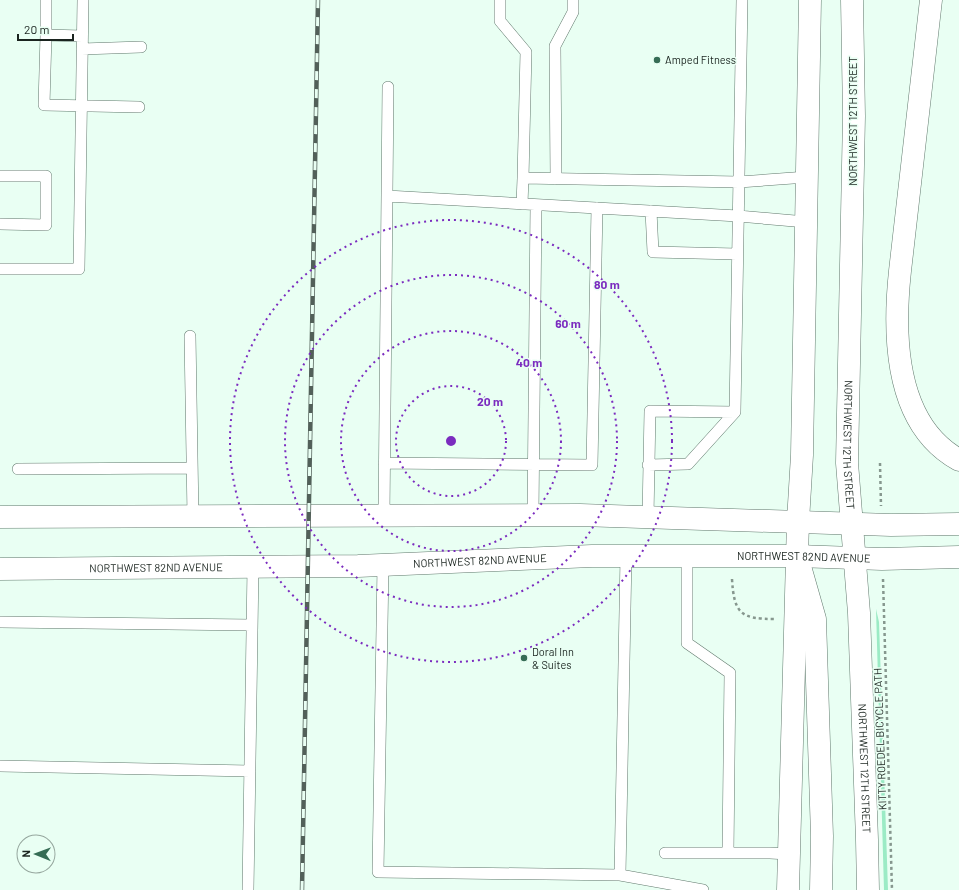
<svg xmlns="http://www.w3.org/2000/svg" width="959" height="890" font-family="Barlow,sans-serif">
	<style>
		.green { fill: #9bebc5 }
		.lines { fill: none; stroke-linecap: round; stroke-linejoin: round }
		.service-casing { stroke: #61796d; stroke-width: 12 }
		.tertiary-casing { stroke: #61796d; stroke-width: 23 }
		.secondary-casing { stroke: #61796d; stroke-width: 23 }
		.motorway-casing { stroke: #61796d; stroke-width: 23 }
		.path { stroke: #86978e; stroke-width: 2.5; stroke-dasharray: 3 3; stroke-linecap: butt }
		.service { stroke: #fff; stroke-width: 11 }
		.tertiary { stroke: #fff; stroke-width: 22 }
		.secondary { stroke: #fff; stroke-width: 22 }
		.motorway { stroke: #fff; stroke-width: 22 }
		.rail-casing { stroke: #526059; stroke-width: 4.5 }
		.rail { stroke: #e9fff3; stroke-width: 3; stroke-dasharray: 9; stroke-linecap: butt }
		.ring { fill: none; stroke: #7b2cbf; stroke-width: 2; stroke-dasharray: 2 4 }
		.poi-dot { fill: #366d55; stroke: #e9fff3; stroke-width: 1.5 }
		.labels { text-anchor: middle; stroke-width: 3; stroke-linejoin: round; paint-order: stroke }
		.poi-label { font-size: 11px; fill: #1a241f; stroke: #e9fff3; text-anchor: start }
		.street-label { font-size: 11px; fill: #1a241f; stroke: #e9fff3 }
		.centre { fill: #7b2cbf; stroke: #e9fff3; stroke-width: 2 }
		.ring-label { font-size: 12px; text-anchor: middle; font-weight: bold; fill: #7b2cbf; stroke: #e9fff3; stroke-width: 3; stroke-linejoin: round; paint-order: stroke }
	</style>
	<rect width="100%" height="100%" fill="#e9fff3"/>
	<!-- green -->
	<path class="green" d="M876,609L879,622L888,890H884Z"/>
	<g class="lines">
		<!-- service casing -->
		<g class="service-casing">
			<path id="service" d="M46,0V35L82,36
				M500,0V21L526,52L523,178
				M46,35L44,105L139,107
				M82,49L141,47
				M0,176H46V225L0,224
				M556,179L555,46L573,12V0
				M387,196L738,216L806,222
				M522,204L523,178L739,182L807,177
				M651,211L653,252L737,254
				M0,269H79L83,0
				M190,336L193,516
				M384,463L592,465L597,208
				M648,465L688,464L735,412
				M18,469L192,468
				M533,515L536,205
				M384,516L388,87
				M648,517L650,411L735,412L742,0
				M687,556V643L730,673L728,853
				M383,565L378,872L620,875L626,556
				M0,622L252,625
				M0,766L250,771
				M665,853H770L789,854
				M620,875L703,890
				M248,890L253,567"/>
		</g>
		<!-- tertiary casing -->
		<g class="tertiary-casing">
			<g id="tertiary">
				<path d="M0,517L580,515L891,525L959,524"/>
				<path id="s1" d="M0,569L358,566L592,556H797L882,559L959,557"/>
			</g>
		</g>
		<!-- secondary casing -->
		<g class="secondary-casing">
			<g id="secondary">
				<path id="s2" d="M852,0L854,116L847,463L859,613L867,840L868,890"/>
				<path d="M788,890L798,521L802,455L810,0"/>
			</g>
		</g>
		<!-- motorway casing -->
		<g class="motorway-casing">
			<path id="motorway" d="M931,0L900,271C893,336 894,424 959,460
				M797,556L815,619L822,836L821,890"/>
		</g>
		<!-- path -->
		<path class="path" d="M880,463L881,506
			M732,579C734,614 741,619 775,619
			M883,579L892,890"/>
		<!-- service -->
		<use href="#service" class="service"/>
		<!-- tertiary -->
		<use href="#tertiary" class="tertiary"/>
		<!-- secondary -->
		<use href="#secondary" class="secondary"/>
		<!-- motorway -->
		<use href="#motorway" class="motorway"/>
		<!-- rail casing -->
		<g class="rail-casing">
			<path id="rail" d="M302,890L318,0"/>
		</g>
		<!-- rail -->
		<use href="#rail" class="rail"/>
	</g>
	<!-- distance rings -->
	<g class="ring">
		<circle cx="451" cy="441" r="55"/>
		<circle cx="451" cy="441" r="110"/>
		<circle cx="451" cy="441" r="166"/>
		<circle cx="451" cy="441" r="221"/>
	</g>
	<!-- markers -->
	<g class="poi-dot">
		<circle cx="657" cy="60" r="4"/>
		<circle cx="524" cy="658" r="4"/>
	</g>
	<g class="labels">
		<!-- poi labels -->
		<g class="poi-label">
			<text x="665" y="64">Amped Fitness</text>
			<text x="532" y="656">Doral Inn<tspan x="532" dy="13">&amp; Suites</tspan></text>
		</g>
		<!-- street labels -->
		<g class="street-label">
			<text transform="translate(853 121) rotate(-90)" y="4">NORTHWEST 12TH STREET</text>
			<text dy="4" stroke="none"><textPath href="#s2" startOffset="445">NORTHWEST 12TH STREET</textPath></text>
			<text dy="4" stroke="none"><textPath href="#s1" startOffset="804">NORTHWEST 82ND AVENUE</textPath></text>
			<text dy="4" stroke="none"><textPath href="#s1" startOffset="480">NORTHWEST 82ND AVENUE</textPath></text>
			<text dy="4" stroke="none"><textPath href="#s1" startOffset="156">NORTHWEST 82ND AVENUE</textPath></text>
			<text transform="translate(880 739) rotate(-92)" y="4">KITTY ROEDEL BICYCLE PATH</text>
			<text dy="4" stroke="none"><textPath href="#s2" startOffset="769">NORTHWEST 12TH STREET</textPath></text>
		</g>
	</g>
	<circle cx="451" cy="441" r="6" class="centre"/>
	<g class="ring-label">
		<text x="607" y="289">80 m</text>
		<text x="568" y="328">60 m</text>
		<text x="529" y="367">40 m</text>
		<text x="490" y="406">20 m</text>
	</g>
	<!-- north arrow -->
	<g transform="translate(36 854) rotate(271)"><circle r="19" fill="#e9fff3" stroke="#96a79e"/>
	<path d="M0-3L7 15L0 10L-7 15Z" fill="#366d55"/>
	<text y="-6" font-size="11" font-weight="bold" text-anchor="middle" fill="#1a241f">N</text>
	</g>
	<!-- scale -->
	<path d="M18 34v6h55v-6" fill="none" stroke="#1a241f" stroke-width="2"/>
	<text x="24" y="34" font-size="12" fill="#1a241f" stroke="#e9fff3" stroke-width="3" paint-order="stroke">20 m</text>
</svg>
